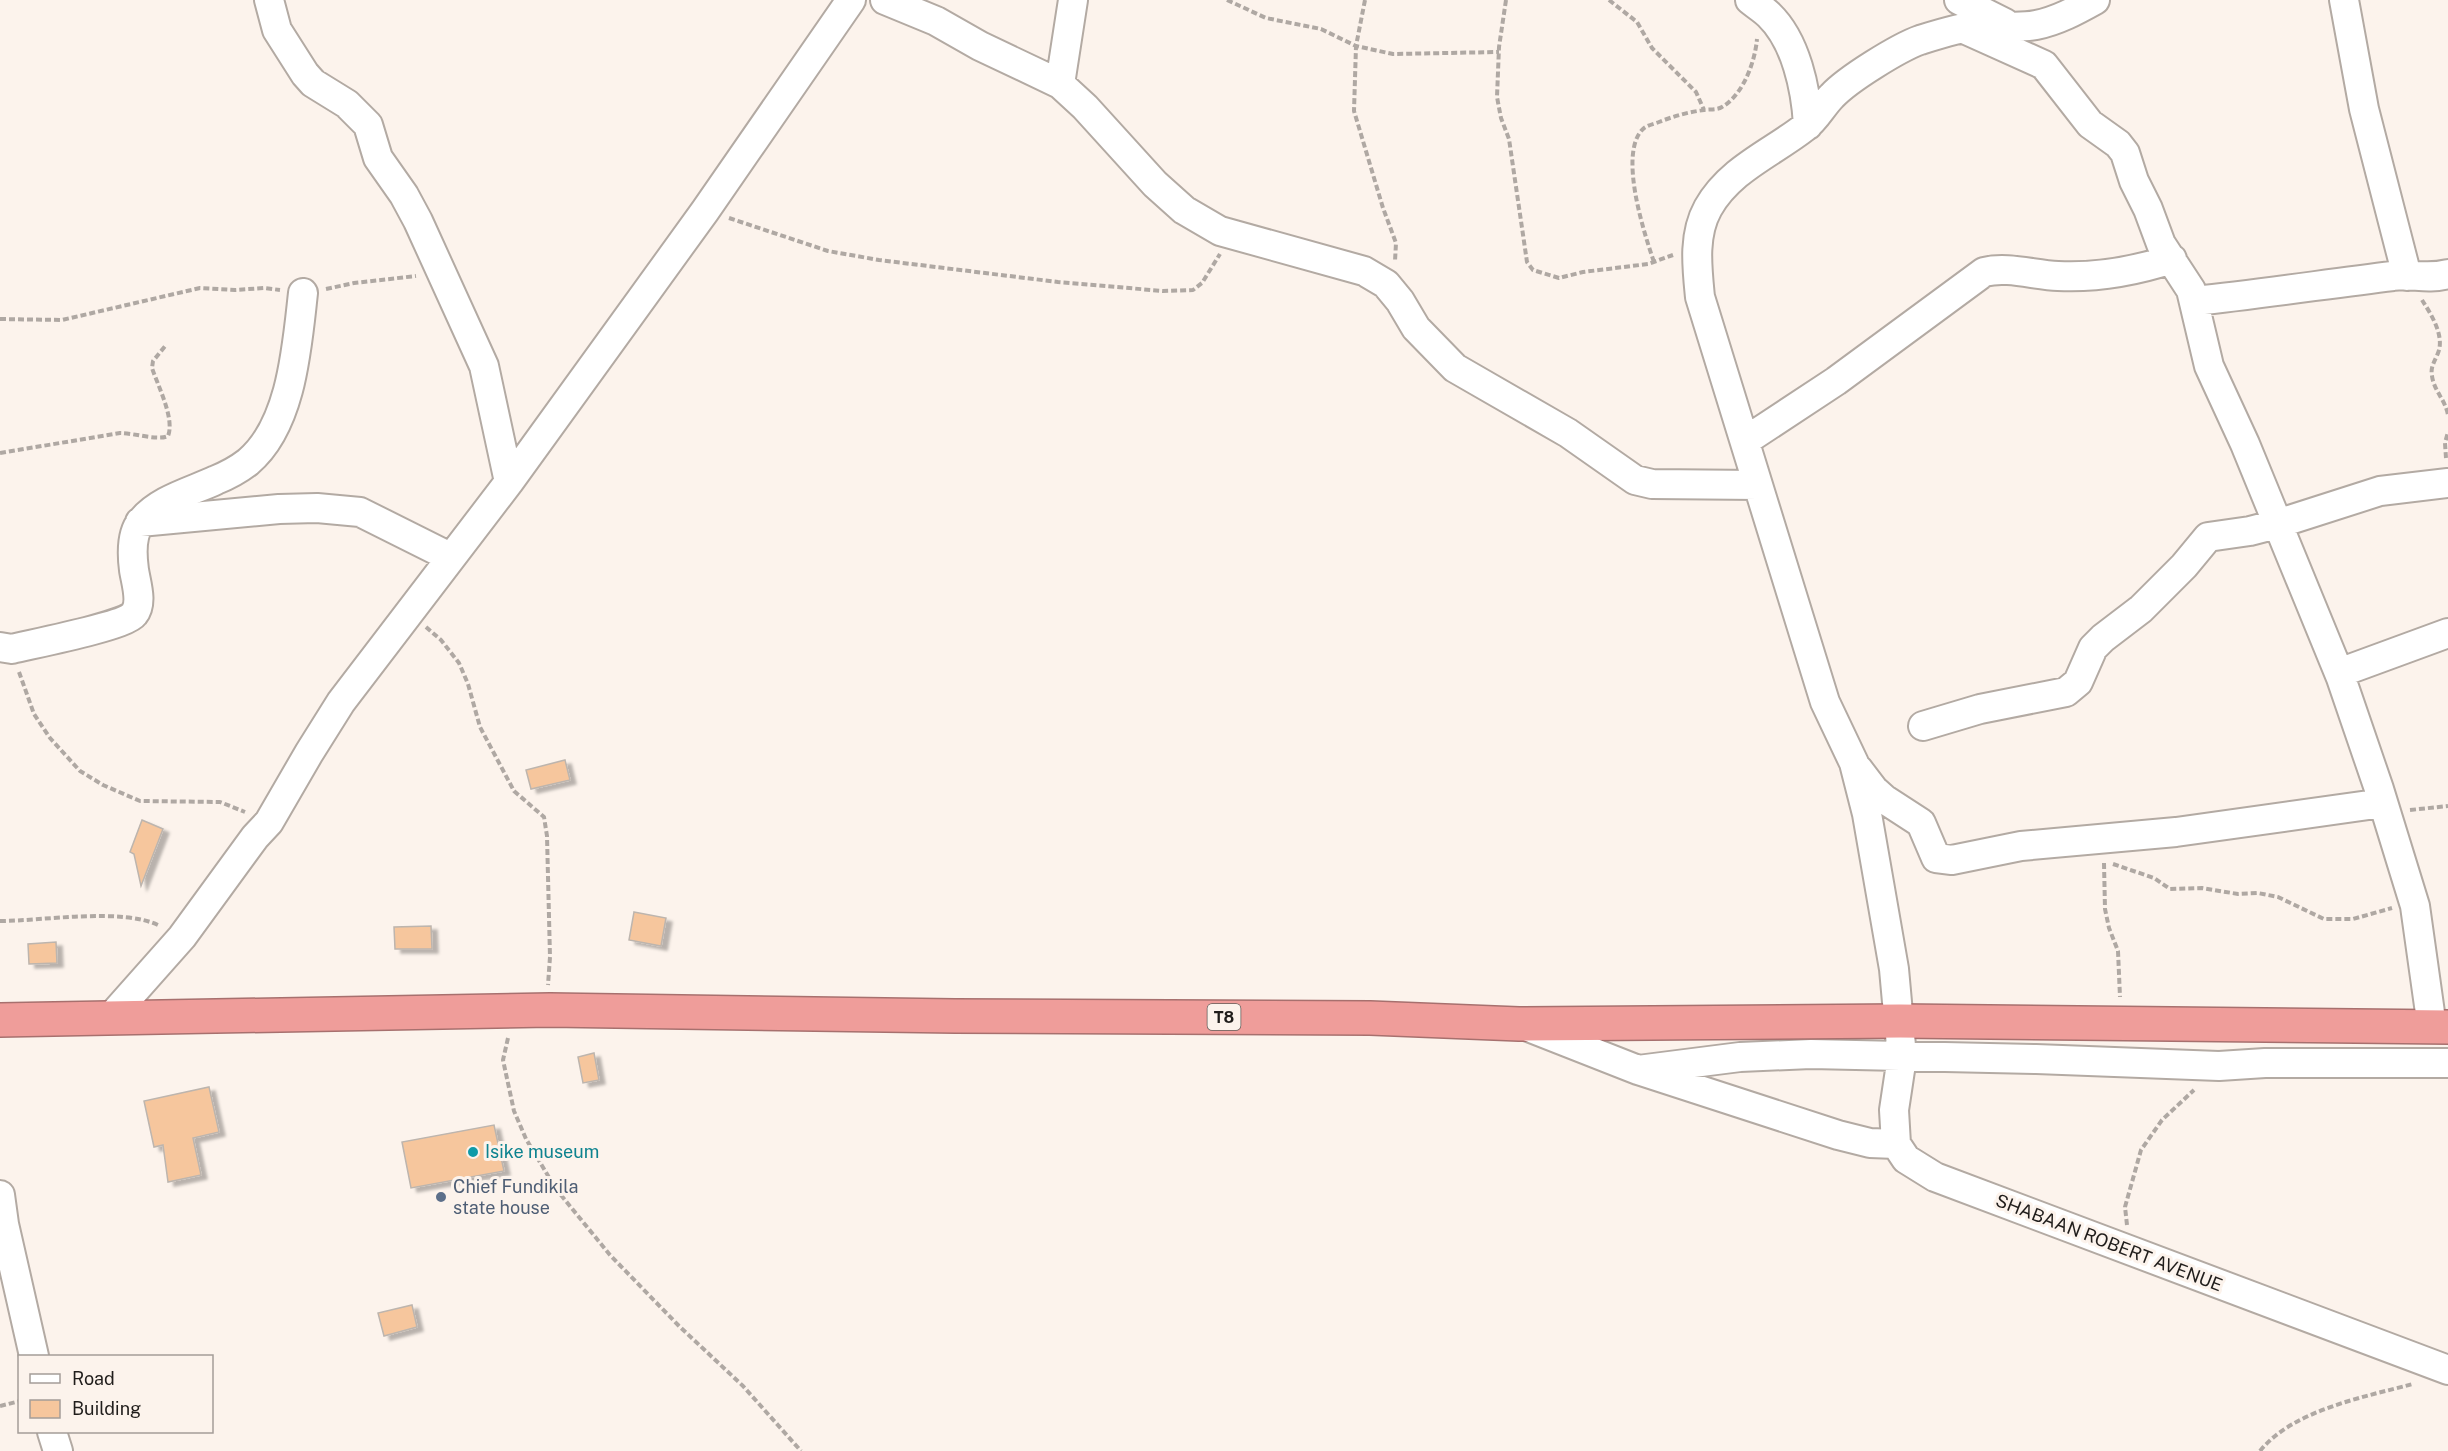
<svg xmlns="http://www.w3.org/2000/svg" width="2448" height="1451" font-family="'Public Sans',sans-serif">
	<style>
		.building { fill: #f6c69d; stroke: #bdb5ae; stroke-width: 1.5; filter: url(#shadow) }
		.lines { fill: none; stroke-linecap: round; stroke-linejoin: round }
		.minor-casing { stroke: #b3aaa3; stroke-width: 32 }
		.highway-casing { stroke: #a7706e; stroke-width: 36 }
		.path { stroke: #afa8a3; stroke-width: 4; stroke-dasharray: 6 3; stroke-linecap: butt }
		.minor { stroke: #fff; stroke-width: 28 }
		.highway { stroke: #ef9d9a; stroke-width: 33 }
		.culture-dot { fill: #0f9aa8; stroke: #fcf3ec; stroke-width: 2 }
		.service-dot { fill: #5c6f8a; stroke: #fcf3ec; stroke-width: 2 }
		.labels { text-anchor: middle; stroke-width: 6; stroke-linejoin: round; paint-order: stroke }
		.shield { fill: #fcf3ec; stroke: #625d5a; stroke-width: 1.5 }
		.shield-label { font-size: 16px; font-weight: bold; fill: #201d1b }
		.culture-label { font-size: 18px; fill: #0d838f; stroke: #fcf3ec; text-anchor: start }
		.service-label { font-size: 18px; fill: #4e5e75; stroke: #fcf3ec; text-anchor: start }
		.street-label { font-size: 18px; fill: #201d1b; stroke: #fcf3ec }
	</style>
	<defs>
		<filter id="shadow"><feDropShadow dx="6" dy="4" stdDeviation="1.5" flood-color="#0004"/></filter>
	</defs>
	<rect width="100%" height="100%" fill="#fcf3ec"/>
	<!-- building -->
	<path class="building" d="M565,760L570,780L531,789L526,770Z
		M142,820L163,829L141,886L134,854L130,852Z
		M634,912L666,918L661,946L629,940Z
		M431,926L432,949H395L394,927Z
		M56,942L57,963L29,964L28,944Z
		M594,1053L599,1080L583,1083L578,1057Z
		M209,1087L219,1132L193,1138L201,1175L168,1182L163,1145L154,1147L144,1101Z
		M494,1125L504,1171L411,1188L402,1142Z
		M412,1305L417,1327L384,1336L378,1313Z"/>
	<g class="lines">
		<!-- minor casing -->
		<g class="minor-casing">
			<path id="minor" d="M269,0L277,30L305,74L313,83L347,104L368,125L378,158L404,195L418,221L484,366L509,482
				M885,0L936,21L980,46L1060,84L1085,107L1155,184L1184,210L1220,231L1364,271L1386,284L1400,301L1416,328L1455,368L1568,433L1635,480L1652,484L1758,485
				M1750,0C1756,5 1763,9 1769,15C1796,41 1806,89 1808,125
				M1959,0L2005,23
				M2095,0C2077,10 2057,21 2036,25C2017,29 1997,25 1977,26C1961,27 1936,35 1920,40C1898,48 1848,79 1832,96C1822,106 1816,119 1805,127C1772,153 1730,169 1708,208C1693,235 1697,267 1700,297L1825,702L1854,763L1867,814L1894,969L1902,1057L1894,1110L1896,1144L1906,1159L1935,1177L2448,1370
				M2344,0L2364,109L2407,276
				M1964,29L2044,65L2090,124L2118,144L2125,153L2134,181L2148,209L2161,244L2191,290L2209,366L2245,444L2341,678L2379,789L2415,906L2432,1027
				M1060,84L1073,0
				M2195,301C2261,294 2327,284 2393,276C2413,273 2425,280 2448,274
				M1745,441L1836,381L1984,272C2007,266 2034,275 2058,276C2097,278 2135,271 2172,259
				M140,522L279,509L317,508L360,512L450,557
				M0,647L12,649C32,644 125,626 134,614C143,603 136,583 134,570C132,555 131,534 141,522C157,500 193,491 216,480C226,476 239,469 248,462C292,425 297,346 303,293
				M2339,673L2448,633
				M1923,726L1980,709L2066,692L2078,682L2093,648L2103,638L2141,609L2184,566L2208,537L2250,531L2277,524L2380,491L2448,483
				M1858,769L1874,790L1884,799L1921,823L1936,858L1952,860L2021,846L2176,832L2383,803
				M111,1017L182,937L255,837L269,822L309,753L341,702L509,482L705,211L851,0
				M1526,1026L1638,1070L1838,1135L1870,1143L1896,1144
				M1638,1070L1740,1057L1811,1054L2036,1059L2219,1066L2265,1063H2448
				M0,1195L4,1224L34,1356
				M52,1432L58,1451"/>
		</g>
		<!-- highway casing -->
		<g class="highway-casing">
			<path id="highway" d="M0,1020L550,1010L955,1016L1370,1018L1519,1024L1900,1021L2448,1027"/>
		</g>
		<!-- path -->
		<path class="path" d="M1227,0L1266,18L1321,29L1356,46L1393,54L1499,52
			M1365,0L1356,46L1354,111L1383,208L1396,243L1395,261
			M1506,0L1499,47L1497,97L1501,118L1509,139L1527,262L1533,270L1559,278L1583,272L1648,264L1673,255
			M1609,0L1637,22L1652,48L1696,92L1704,110
			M729,218L828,251L879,260L1058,282L1163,291L1193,290L1202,283L1220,254
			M1654,262C1644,233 1618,153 1643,129C1647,125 1654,124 1659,122C1674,116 1689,112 1704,110C1710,109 1717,110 1722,107C1743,95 1755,62 1757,39
			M326,289L354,283L416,276
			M2422,300C2431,314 2445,336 2438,353C2435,361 2430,367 2432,376C2434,391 2445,399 2448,415
			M0,319L62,320L200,288L235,290L264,288L280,290
			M0,453L120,433C134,433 158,441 168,436C175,419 158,386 152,368L153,361L166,345
			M2446,458L2445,443L2448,432
			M426,627L441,640L459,663L468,684L480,727L514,791L544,817L547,836L550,957L548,985
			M19,672L34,714L50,738L80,771L103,785L140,801L220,802L245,812
			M2410,810L2448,806
			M2104,863L2105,909L2109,928L2118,951L2120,997
			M2113,864L2154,878L2170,889L2202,888L2238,894L2258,893L2278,897L2324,919H2353L2392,908
			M0,921C43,921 123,907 160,926
			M508,1038L503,1060L514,1111L526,1139L556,1189L610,1255L679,1326L743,1386L801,1451
			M2127,1225L2125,1207L2141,1150L2162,1120L2194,1090
			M0,1406L20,1401
			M2260,1451C2293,1410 2364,1397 2413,1384"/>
		<!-- minor -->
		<use href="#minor" class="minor"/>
		<!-- highway -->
		<use href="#highway" class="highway"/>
	</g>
	<!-- markers -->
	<circle class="culture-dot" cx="473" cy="1152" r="6"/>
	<circle class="service-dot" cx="441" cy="1197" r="6"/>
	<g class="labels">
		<!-- shield labels -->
		<rect class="shield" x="1207.5" y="1004" width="33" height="26" rx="4.5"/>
		<g class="shield-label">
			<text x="1224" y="1023">T8</text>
		</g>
		<!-- culture labels -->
		<g class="culture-label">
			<text x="485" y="1158">Isike museum</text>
		</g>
		<!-- service labels -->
		<g class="service-label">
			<text x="453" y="1193">Chief Fundikila<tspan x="453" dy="21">state house</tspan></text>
		</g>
		<!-- street labels -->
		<g class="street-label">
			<text transform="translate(2109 1243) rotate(21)" y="6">SHABAAN ROBERT AVENUE</text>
		</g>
	</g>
	<!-- legend -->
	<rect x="18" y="1355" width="195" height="78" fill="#fcf3ec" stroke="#a49d98" stroke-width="1.5"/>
	<rect x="30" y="1374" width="30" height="9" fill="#ffffff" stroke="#a49d98" stroke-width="1.5"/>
	<text x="72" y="1385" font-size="18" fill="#201d1b">Road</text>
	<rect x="30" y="1400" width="30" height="18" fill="#f6c69d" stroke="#a49d98" stroke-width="1.5"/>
	<text x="72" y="1415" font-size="18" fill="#201d1b">Building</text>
</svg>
